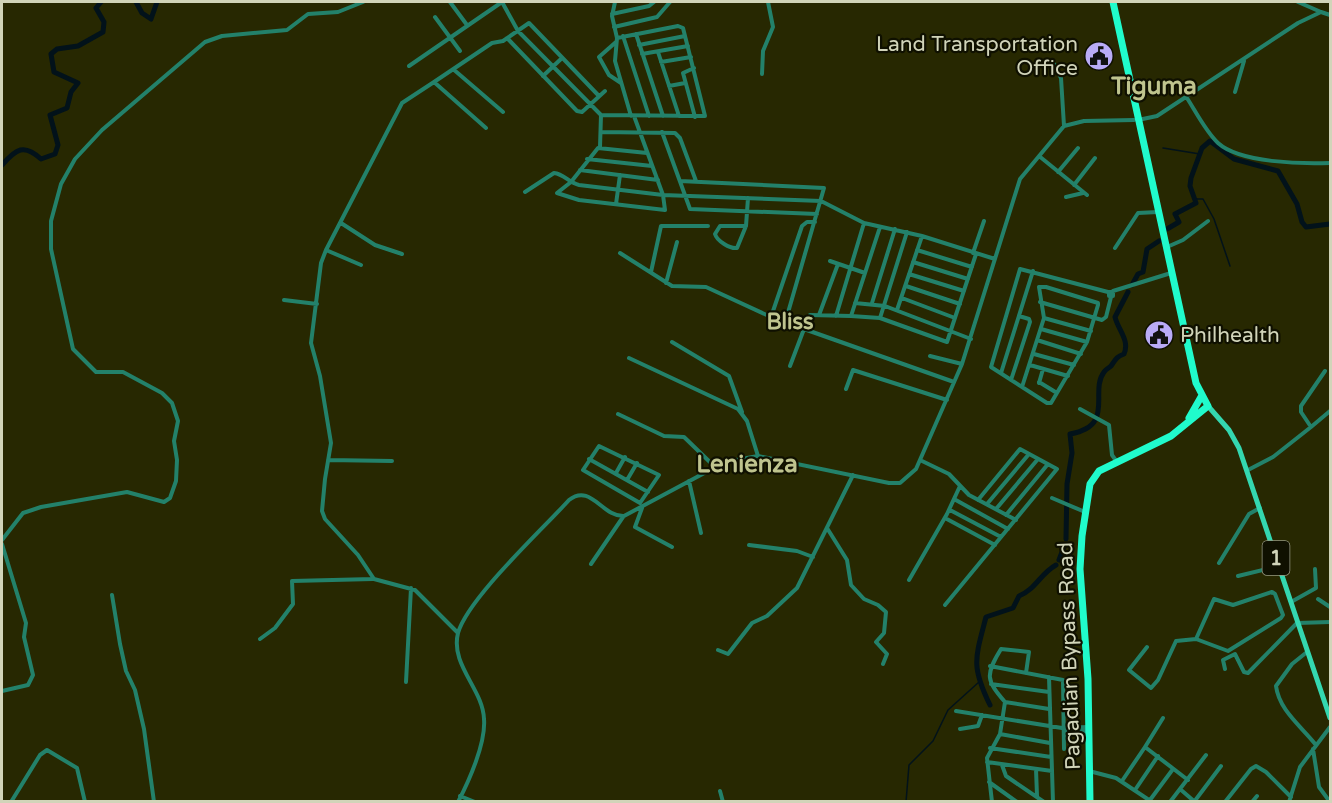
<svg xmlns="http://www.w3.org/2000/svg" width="1332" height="803" font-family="'Varela Round',sans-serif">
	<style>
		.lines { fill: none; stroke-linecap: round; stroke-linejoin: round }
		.stream { stroke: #02121a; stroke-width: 1.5 }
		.river { stroke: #02121a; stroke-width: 5 }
		.minor { stroke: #23816a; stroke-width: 4 }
		.major { stroke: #34d7b0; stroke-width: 5 }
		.highway { stroke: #20fbcc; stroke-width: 7 }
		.labels { text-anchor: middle; stroke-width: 4.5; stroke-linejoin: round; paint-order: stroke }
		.shield { fill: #0f1000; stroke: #979982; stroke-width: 1.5 }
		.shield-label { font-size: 20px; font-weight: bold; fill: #d1d4b9 }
		.poi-label { font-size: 21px; fill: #d1d4b9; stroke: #0f1000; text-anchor: end }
		.street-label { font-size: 21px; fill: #d1d4b9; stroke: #0f1000 }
		.neighbourhood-label { font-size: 22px; font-weight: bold; fill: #bfc48e; stroke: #0f1000 }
		.quarter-label { font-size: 24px; font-weight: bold; fill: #bfc48e; stroke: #0f1000 }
	</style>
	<rect width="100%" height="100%" fill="#272801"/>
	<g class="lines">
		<!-- stream -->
		<path class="stream" d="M1163,148L1200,154
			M1197,199H1203L1214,219L1230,266
			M906,802L909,765L933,741L948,710L979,682"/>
		<!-- river -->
		<path class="river" d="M136,2L142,13L151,19L157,2
			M2,165C16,149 24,143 41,159L55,154L58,145L50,115L67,108L71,92L78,83L54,72L51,54L57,49L78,46L103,32L104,22L96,8L101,2
			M1167,229L1179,222L1175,214L1196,203L1190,186L1191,178L1202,148L1210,141L1234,159L1278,171L1297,204L1302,222L1306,227L1330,224
			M1132,285L1138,274L1143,272L1147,249L1159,241
			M1066,539L1067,484L1072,453L1070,434C1116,426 1089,392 1104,372C1106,369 1109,368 1111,366C1116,359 1116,357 1124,354C1130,340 1118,330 1115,317L1128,292
			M1059,560L1064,547
			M990,705C971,666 975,659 986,617L1013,608L1019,596C1036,589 1040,574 1056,565"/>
		<!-- minor -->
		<path class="minor" d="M450,2L467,25
			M1298,2L1321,12
			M612,14L649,6L654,2
			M435,17L460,51
			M614,27L657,17L670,2
			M636,34L663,116
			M623,36L649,116
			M507,38L577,111L582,112L605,91
			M617,38L615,61L631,116
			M616,42L599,57L609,75L621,83
			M639,45L685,36
			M658,52L679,116
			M642,54L688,46
			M661,62L691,57
			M1054,64L1061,78L1064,126
			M409,66L502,2L518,31L601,115L705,116L683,28L678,26L617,38L612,16L615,2
			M694,68L683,73L695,117
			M453,69L503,112
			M762,74L763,51L773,27L768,2
			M543,76L562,58
			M434,82L402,103L326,250L321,263L311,343L320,376L331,443L325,479L322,511L325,519L358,555L374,579L415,590L458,633
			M669,86L685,83
			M1235,92L1244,61
			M1187,98C1196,112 1206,132 1218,143C1240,163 1302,164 1330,163
			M634,116L663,195L821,201L864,223L922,236L995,259
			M1138,120L1157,116L1298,23L1321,12L1330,15
			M486,128L434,82L492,43L503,41L529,23L599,96
			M601,132L675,133L680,138L696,181
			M662,132L690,209L817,214
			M600,147L601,115
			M1039,156L1087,195
			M587,159L652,166
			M580,170L658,180
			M1058,172L1078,148
			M680,181L824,188L785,323
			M1074,185L1095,158
			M525,192L554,173C564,174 569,183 579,185L663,195L665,210L579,200L557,193L571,182L598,148L647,153
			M1066,197L1083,193
			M616,204L620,175
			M341,223L375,245L402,254
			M720,226H746L737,248C730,249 717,241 715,234Z
			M746,226L748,198
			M1167,247L1183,240L1208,221
			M1115,248L1138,213L1158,212
			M326,250L361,265
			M917,250L972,267
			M620,253L672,286L706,287L771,317L802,226L807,222H815
			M973,253L984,221
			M830,261L865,273
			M913,262L968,279
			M651,272L661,226H708
			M909,274L964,291
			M666,283L677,242
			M906,286L960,304
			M1113,291L1171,273
			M1109,292H1113V296H1109Z
			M902,298L955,318
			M284,300L317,304
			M1040,302L1102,320L1106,317L1111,297
			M855,303L885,306L971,339
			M872,303L895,229
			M897,310L922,236
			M810,315L851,316L880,227
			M819,315L838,264
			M836,316L864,223
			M851,316L880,318L947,342L976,254
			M771,317L804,329
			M880,318L907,232
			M1044,318L1091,331
			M1041,329L1087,342
			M1037,340L1081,354
			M672,342L729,376L742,412
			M1034,354L1074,365
			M930,356L962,364
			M629,358L738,409L747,421L758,456
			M1030,365L1068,376
			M790,366L804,329L954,382
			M1001,373L1033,271
			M1011,380L1030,322L1029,319L1019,316
			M1039,382L1057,393
			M1039,383L1043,369
			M1022,387L1044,318L1039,287H1046L1098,303V305L1087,342L1051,403H1047L991,367L1020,269L1108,292
			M846,389L853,370L947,400
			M1080,409L1109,425L1112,455L1117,462
			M618,414L664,436L684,437L715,467
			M1311,427L1330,411
			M599,446L659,475L640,503L583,470Z
			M589,459L648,492
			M328,460L392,461
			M920,460L949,474L969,495L1016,520
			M1248,470L1273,457L1311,427L1301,412V406L1325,371
			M616,473L625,457
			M627,480L637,463
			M689,481L701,533
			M1052,498L1085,512
			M954,499L1008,529
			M987,504L1029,454
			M642,508L635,527L672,547
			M996,509L1038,459
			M950,510L1001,537
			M1006,515L1048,464
			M945,518L995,545
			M827,528L847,560L851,585L864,599L878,605L886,612L884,633L876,642L887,654L883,664
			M2,540L23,513L41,507L127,492L164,502L170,498L176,481L177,460L174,441L178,421L172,403L162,393L123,372H96L73,349L51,249V221L61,184L75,159L102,130L205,42L222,36L287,30L308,14L338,12L363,2
			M2,544L26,623L24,637L33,675L28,685L2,691
			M749,545L797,551L813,557
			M1219,563L1249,514L1260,508
			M591,564L623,517
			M1238,576L1279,566
			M909,580L947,514L960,486
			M112,595L120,644L126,671L135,690L144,729L154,802
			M1318,599L1330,607
			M1291,602L1316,588L1315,569
			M945,605L1057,469L1020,449L978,500
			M260,639L275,628L293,604L292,581L373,579
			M1147,647L1129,670L1151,688L1158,680L1176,641L1196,639L1228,651L1281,618L1283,615L1275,594L1272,592L1233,605L1214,599L1196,639
			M718,650L728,654L752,623L767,616L797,588L853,475
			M1307,652L1292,664L1276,686C1279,710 1301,726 1316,745
			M990,666L1063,680L1064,749
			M1225,669L1223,660L1235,654L1244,672L1248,673L1297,623L1330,622
			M1049,677L1053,802
			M406,682L411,588
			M991,684L1049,692
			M1005,702L1049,709
			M956,711L1062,728L1088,727
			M960,729L978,726L982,715
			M1065,730L1088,731
			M1000,734L1050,743
			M1145,747L1163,718
			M990,748L1051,757
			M1313,749L1319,787L1330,802
			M987,762L1052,771
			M1002,765L1006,776L1044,802
			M1036,769L1037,796
			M1089,771L1116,778L1152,802
			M1122,781L1145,747L1188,780
			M989,782L1017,802
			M1180,789L1195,802
			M1135,790L1158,756
			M720,791L723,802
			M460,796L475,802
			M1150,800L1173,769
			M11,802L40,755L47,750L77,768L85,802
			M458,802C469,781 486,743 484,719C483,689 450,665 458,633C468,598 543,529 569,500C591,483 602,517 624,516L725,462L758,456L889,483H900L916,469L962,364L1020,179L1064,126L1084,121L1134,120
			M992,802L987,758L1000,734L1005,702C986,680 985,675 1001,649L1029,652L1026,673
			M1170,802L1206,755
			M1194,802L1221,766
			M1225,802L1251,769L1256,766L1266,772L1291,797
			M1252,802L1257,796
			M1289,802L1300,767L1330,727"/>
		<!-- major -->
		<path class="major" d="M1208,406L1229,430L1239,448L1330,718"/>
		<!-- highway -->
		<path class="highway" d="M1189,418L1201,397
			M1090,802L1088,679L1080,569L1082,536L1090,484L1099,471L1171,436L1208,406L1196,383L1113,2"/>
	</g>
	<!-- icons -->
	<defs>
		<g id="civic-disc" transform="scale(1.5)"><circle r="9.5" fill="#b9abf7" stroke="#0f1000"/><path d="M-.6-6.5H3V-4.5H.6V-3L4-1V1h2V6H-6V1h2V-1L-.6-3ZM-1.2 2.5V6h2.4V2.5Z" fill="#111"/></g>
	</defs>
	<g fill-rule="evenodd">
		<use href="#civic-disc" x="1099" y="56"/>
		<use href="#civic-disc" x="1159" y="335"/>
	</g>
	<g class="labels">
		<!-- shield labels -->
		<rect class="shield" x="1262.5" y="541" width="27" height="34" rx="4.5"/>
		<g class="shield-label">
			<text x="1276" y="565">1</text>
		</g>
		<!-- poi labels -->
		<g class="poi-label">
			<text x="1078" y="51">Land Transportation<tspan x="1078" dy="24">Office</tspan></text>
			<text x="1180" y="342" text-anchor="start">Philhealth</text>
		</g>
		<!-- street labels -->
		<g class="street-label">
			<text transform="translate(1069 656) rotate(-92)" y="7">Pagadian Bypass Road</text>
		</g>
		<!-- neighbourhood labels -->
		<g class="neighbourhood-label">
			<text x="790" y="329">Bliss</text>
		</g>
		<!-- quarter labels -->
		<g class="quarter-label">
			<text x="1154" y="94">Tiguma</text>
			<text x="747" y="472">Lenienza</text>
		</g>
	</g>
	<!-- border -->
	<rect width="1332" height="803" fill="none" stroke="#d1d4b9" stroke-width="6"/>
</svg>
